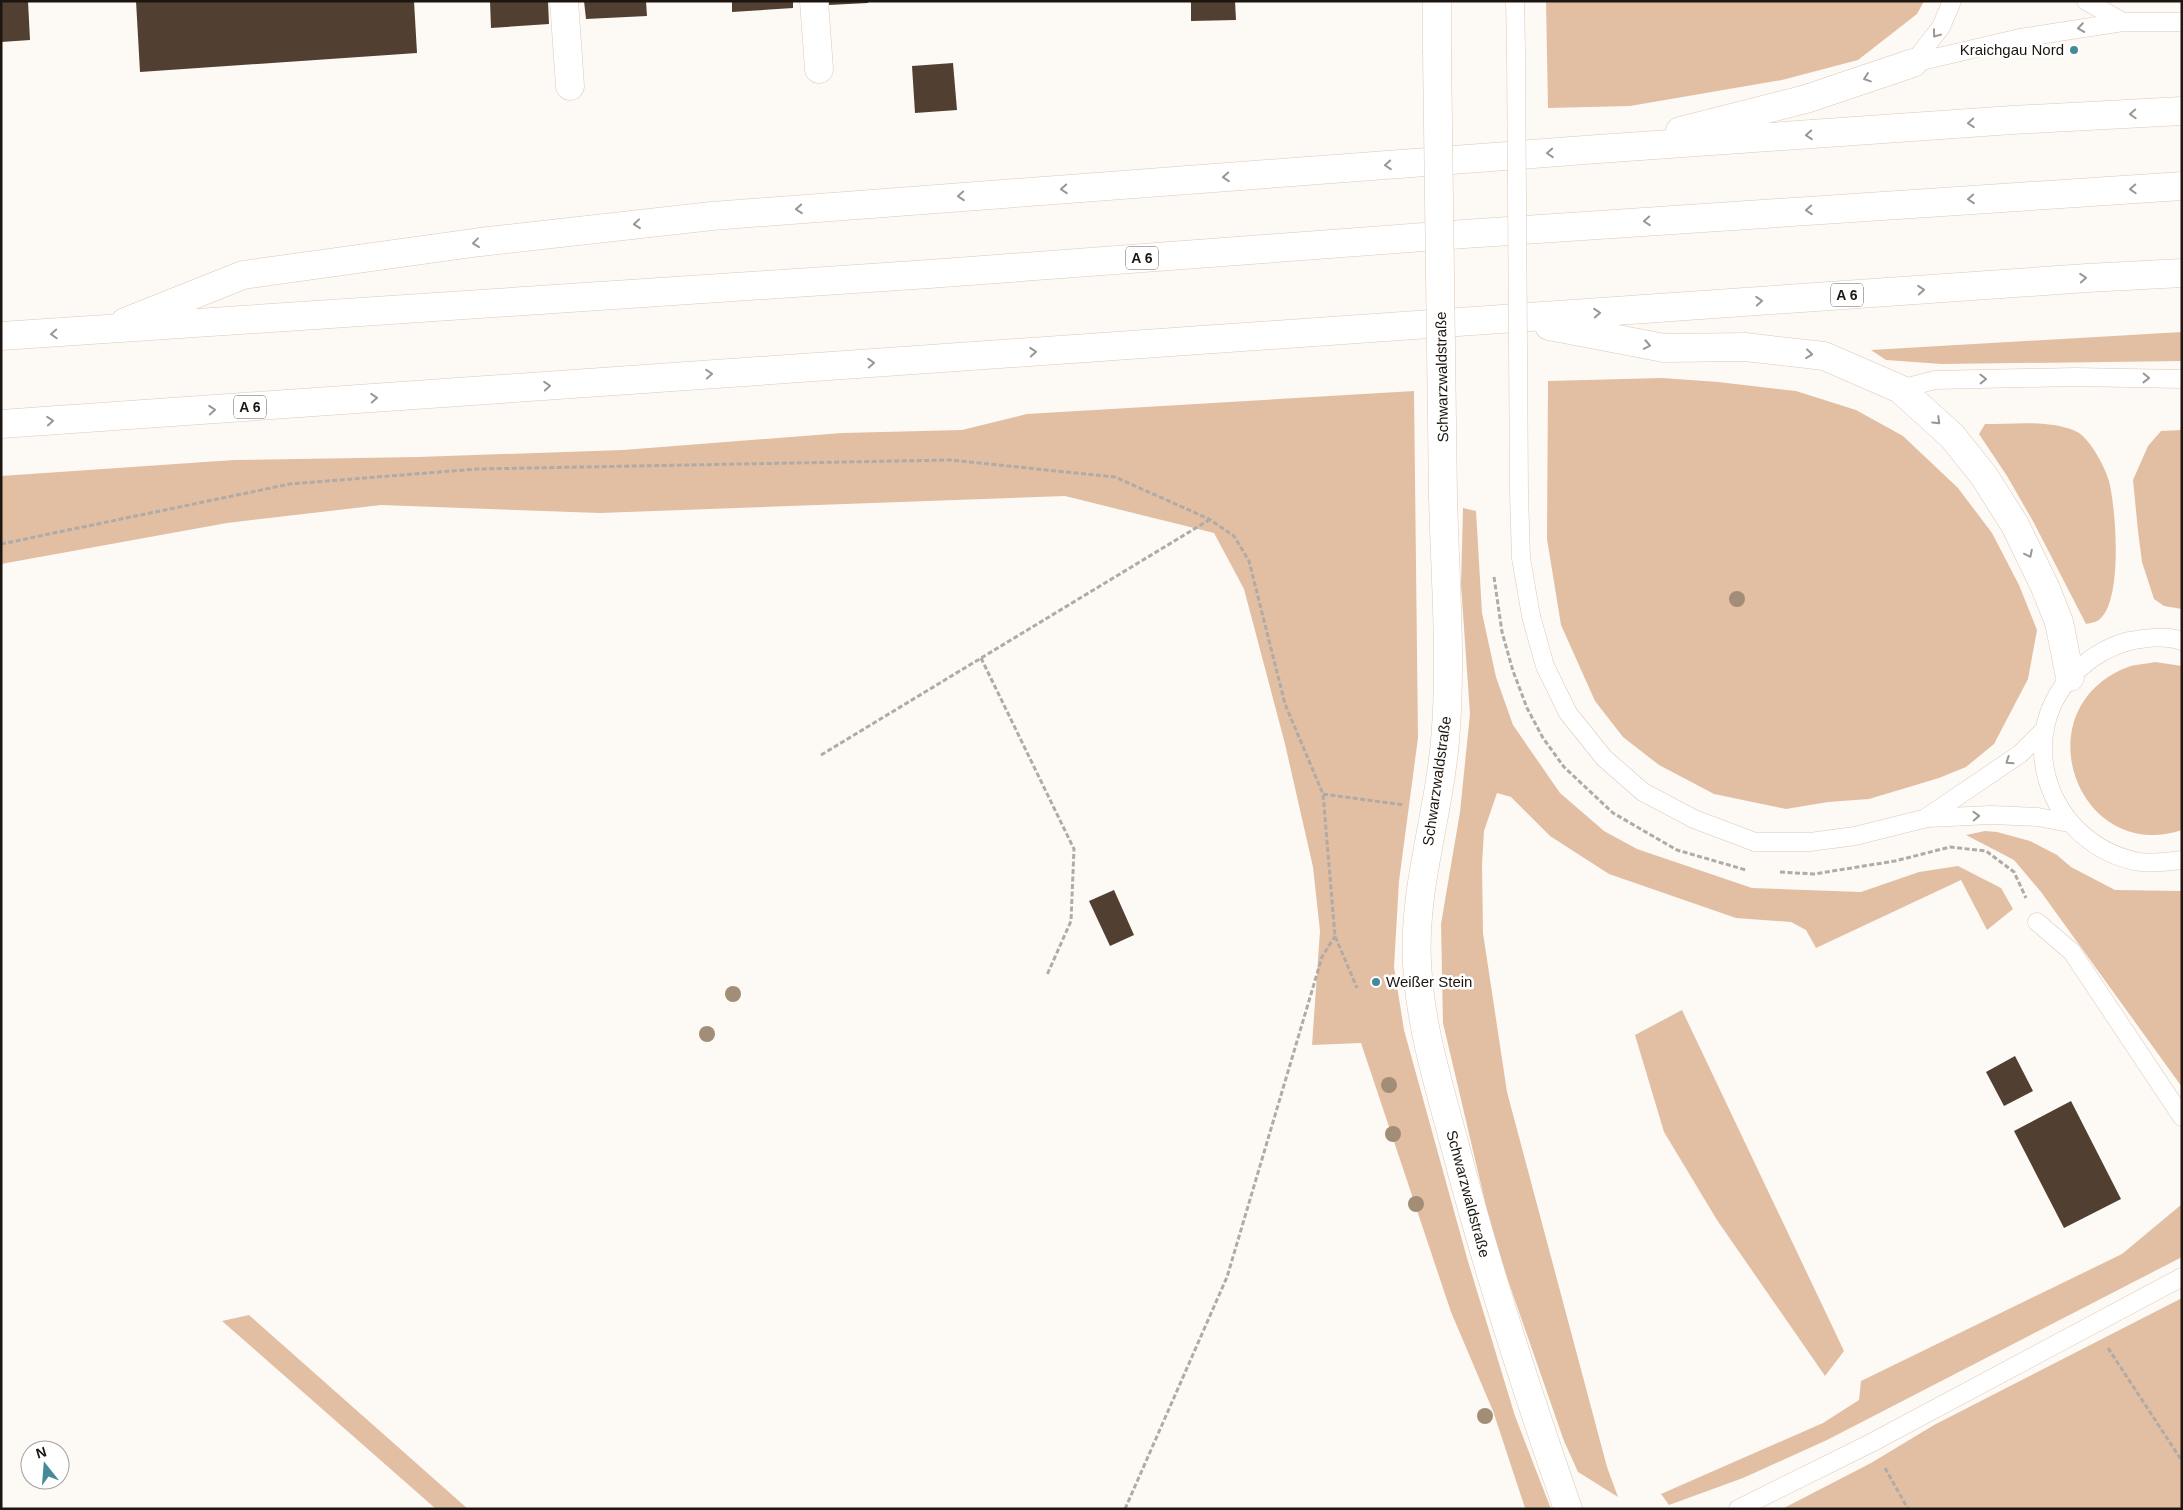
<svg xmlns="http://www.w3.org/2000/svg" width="2183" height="1510" font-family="Helvetica,sans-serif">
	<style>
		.green { fill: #e2bfa3 }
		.building { fill: #514032 }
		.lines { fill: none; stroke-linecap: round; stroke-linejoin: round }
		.lane-casing { stroke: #ddc8b7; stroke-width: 19 }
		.street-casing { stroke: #ddc8b7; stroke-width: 29 }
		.secondary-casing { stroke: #ddc8b7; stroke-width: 29 }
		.highway-casing { stroke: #ddc8b7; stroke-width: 29 }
		.path { stroke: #b0aba6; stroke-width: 3; stroke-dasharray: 5 2.5; stroke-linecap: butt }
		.lane { stroke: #fff; stroke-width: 18 }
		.street { stroke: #fff; stroke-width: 28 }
		.secondary { stroke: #fff; stroke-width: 28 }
		.highway { stroke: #fff; stroke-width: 28 }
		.lane-bridge-casing { stroke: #ddc8b7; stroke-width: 19; stroke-linecap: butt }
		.secondary-bridge-casing { stroke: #ddc8b7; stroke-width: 29; stroke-linecap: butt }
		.lane-bridge { stroke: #fff; stroke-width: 18 }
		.secondary-bridge { stroke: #fff; stroke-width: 28 }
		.tree { fill: #a28d77 }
		.oneway { stroke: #999693 }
		.poi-dot { fill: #458a97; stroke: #fff; stroke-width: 2 }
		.labels { text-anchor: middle; stroke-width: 5; stroke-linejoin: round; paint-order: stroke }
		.shield { fill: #fff; stroke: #615c58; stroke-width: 1 }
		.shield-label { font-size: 14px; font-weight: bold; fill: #1d1610 }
		.poi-label { font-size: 15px; fill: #1d1610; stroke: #fff; text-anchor: end }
		.street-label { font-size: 15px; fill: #1d1610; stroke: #fff }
	</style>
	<rect width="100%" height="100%" fill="#fdf9f5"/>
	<!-- green -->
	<path class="green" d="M1546,1H1924L1917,14L1858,60L1782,80L1630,106L1548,108Z
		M2182,332V361L1942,364L1886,360L1871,350Z
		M1662,378L1718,382L1796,391L1856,410L1903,436L1958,488L1992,533L2019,585L2037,630L2028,679L1994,744L1966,767L1939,778L1869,799L1828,802L1786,809L1714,794L1659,765L1623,737L1595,701L1561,625L1547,539L1548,381Z
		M1414,391L1418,738L1399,881L1394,967L1404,1030L1467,1258L1515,1416L1551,1509L1525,1508L1493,1411L1451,1312L1361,1043L1312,1045L1320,931L1313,867L1285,744L1244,589L1214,533L1065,496L600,513L381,505L227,523L1,564V476L234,460L418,457L623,450L842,433L962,430L1027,414Z
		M1985,424C2013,424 2055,419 2079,433C2091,441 2105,467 2109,481C2116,509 2123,599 2100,619C2097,622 2091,623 2086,624L2034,523L2007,476L1979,434Z
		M2182,430V609L2164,606L2154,599L2142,562L2138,531L2133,480L2148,446L2161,431Z
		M1463,508L1476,511L1482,613L1496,677L1513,725L1560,793L1604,831L1637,849L1752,888L1861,892L1919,872L1958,866L2001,888L2013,909L1987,930L1961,880L1816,948L1806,930L1791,922L1736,918L1609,874L1550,836L1511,797L1497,793L1484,831L1482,865L1483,933L1507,1092L1607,1467L1618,1497L1578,1472L1564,1441L1494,1240L1443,1023L1441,924L1460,812L1470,714L1461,585Z
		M2155,662L2182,666V830C2077,865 2021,708 2128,667C2136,664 2146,664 2155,662Z
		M1985,831L1997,832L2030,841L2057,855L2071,867L2115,890L2182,891V1087L2041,892L2014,860L1966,835Z
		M1682,1010L1844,1351L1825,1376L1717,1220L1664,1132L1635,1035Z
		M2182,1204V1257L1827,1440L1743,1478L1669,1505L1661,1494L1823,1423L1859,1400L1861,1381L2122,1254Z
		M2182,1298V1509H1782L1871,1463L1934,1425Z
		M249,1315L468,1509H436L222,1321Z"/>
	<!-- building -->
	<path class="building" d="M1,1H28L30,40L1,42Z
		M136,1H414L417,53L140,72Z
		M490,1H548L549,24L491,28Z
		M584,1H646L647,16L586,19Z
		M732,1H793V8L732,12Z
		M829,1H868V3L829,5Z
		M1191,1H1235L1236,20L1191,21Z
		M953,63L957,110L915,113L912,66Z
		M1114,890L1134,935L1110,946L1089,901Z
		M2015,1056L2033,1091L2004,1106L1986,1072Z
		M2071,1101L2121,1199L2064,1228L2014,1131Z"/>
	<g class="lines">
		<!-- lane casing -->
		<g class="lane-casing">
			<path id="lane" d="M1515,1L1516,51
				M2086,1L2123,22
				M1913,63L2020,38L2123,22H2182
				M1913,63L1941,27L1952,1
				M1900,389L1935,380L2074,377L2182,379
				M1519,493L1521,558L1531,616L1545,666L1568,713L1604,758L1643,792L1694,819L1755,842H1810L1855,836L1927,818L1991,815L2038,817L2069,823
				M2182,641C2165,635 2146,638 2129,641C2111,646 2094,655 2080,668C2008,732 2048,846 2140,862C2153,864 2169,861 2182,860
				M1927,817L2020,754L2045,729
				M2037,922L2072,952L2182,1117
				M1738,1509L1871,1443L2182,1277"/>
		</g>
		<!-- street casing -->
		<g class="street-casing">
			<path id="street" d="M564,1L570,86
				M814,1L819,69"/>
		</g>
		<!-- secondary casing -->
		<g class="secondary-casing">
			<path id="secondary" d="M1437,51V1
				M1443,497C1445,577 1452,661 1445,741C1439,815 1413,888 1417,963C1420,1026 1439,1086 1455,1146C1487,1269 1526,1389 1568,1509"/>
		</g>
		<!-- highway casing -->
		<g class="highway-casing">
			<path id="highway" d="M1680,131L1806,99L1913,63
				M125,322L243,275L480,242L712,216L1598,149L2012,120L2182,111
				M1549,326L1664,348L1745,347L1824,356L1900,389L1952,436L1984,476L2015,525L2045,587L2059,622L2070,677
				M1,336L929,274L1464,234L2182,186
				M1,424L2087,278L2182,273"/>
		</g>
		<!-- path -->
		<path class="path" d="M1,544L290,484L477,469L950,460L1115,477L1209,519L1234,536L1249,561L1285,704L1323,794L1335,936L1357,988
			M1494,577L1502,632L1513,671L1527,708L1543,738L1564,767L1613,813L1677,850L1746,870
			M981,658L1074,849L1071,921L1047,975
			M821,755L1209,520
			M1323,794L1404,805
			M1780,872L1814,874L1895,861L1950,847L1986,851L2014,872L2026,898
			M2108,1348L2182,1461
			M1885,1468L1908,1509
			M1125,1509L1227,1277L1322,957L1335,936"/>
		<!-- lane -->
		<use href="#lane" class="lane"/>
		<!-- street -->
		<use href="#street" class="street"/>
		<!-- secondary -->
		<use href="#secondary" class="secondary"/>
		<!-- highway -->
		<use href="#highway" class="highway"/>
		<!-- lane-bridge casing -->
		<g class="lane-bridge-casing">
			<path id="lane-bridge" d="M1516,51L1519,493"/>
		</g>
		<!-- secondary-bridge casing -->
		<g class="secondary-bridge-casing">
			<path id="secondary-bridge" d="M1437,51L1443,497"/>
		</g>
		<!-- lane-bridge -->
		<use href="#lane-bridge" class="lane-bridge"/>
		<!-- secondary-bridge -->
		<use href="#secondary-bridge" class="secondary-bridge"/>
	</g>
	<!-- trees -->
	<g class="tree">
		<circle cx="1737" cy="599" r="8"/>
		<circle cx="733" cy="994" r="8"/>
		<circle cx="707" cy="1034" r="8"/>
		<circle cx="1389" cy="1085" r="8"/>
		<circle cx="1393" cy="1134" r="8"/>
		<circle cx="1416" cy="1204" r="8"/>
		<circle cx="1485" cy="1416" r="8"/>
	</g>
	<!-- one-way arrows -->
	<defs><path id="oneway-chevron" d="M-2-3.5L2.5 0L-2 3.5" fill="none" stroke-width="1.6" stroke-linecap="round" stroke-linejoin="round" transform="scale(1.25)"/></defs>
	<g class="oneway">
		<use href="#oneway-chevron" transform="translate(2081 28) rotate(171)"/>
		<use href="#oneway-chevron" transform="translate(1936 34) rotate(127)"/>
		<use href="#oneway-chevron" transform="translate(1867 78) rotate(161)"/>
		<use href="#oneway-chevron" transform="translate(2133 114) rotate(177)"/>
		<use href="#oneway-chevron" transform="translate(1971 123) rotate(176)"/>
		<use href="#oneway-chevron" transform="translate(1809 135) rotate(176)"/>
		<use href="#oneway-chevron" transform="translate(1550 153) rotate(176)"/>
		<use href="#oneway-chevron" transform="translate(1388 165) rotate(176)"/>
		<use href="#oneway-chevron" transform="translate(1226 177) rotate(176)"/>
		<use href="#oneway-chevron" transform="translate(1064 189) rotate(176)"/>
		<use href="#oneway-chevron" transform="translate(2133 189) rotate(177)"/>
		<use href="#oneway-chevron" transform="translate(961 196) rotate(176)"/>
		<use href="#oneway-chevron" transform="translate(1971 199) rotate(176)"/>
		<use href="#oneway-chevron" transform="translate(799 209) rotate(176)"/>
		<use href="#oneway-chevron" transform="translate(1809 210) rotate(176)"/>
		<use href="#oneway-chevron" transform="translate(1647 221) rotate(176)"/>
		<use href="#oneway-chevron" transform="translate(637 224) rotate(174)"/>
		<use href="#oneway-chevron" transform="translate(476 243) rotate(173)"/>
		<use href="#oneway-chevron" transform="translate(2083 278) rotate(-4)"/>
		<use href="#oneway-chevron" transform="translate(1921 290) rotate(-4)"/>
		<use href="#oneway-chevron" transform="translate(1759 301) rotate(-4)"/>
		<use href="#oneway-chevron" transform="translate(1597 313) rotate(-4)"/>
		<use href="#oneway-chevron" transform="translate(54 334) rotate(177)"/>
		<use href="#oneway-chevron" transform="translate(1647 345) rotate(11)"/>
		<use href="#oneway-chevron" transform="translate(1033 352) rotate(-4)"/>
		<use href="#oneway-chevron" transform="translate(1809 354) rotate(6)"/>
		<use href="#oneway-chevron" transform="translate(871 363) rotate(-4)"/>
		<use href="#oneway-chevron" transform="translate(709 374) rotate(-4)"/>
		<use href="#oneway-chevron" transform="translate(2146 378) rotate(1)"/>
		<use href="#oneway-chevron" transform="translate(1983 379) rotate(-1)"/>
		<use href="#oneway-chevron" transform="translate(547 386) rotate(-4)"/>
		<use href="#oneway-chevron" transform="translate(374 398) rotate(-4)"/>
		<use href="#oneway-chevron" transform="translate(212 410) rotate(-4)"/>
		<use href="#oneway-chevron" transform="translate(50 421) rotate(-4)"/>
		<use href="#oneway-chevron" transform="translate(1937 421) rotate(44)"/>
		<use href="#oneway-chevron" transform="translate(2029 554) rotate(64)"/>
		<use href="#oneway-chevron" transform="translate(2009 761) rotate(146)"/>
		<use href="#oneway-chevron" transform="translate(1976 816) rotate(-2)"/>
	</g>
	<!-- markers -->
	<g class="poi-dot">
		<circle cx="2074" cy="50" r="5"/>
		<circle cx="1376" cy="982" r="5"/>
	</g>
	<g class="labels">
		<!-- shield labels -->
		<g class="shield">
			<rect x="1126" y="246.5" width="32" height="23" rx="4"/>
			<rect x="1831" y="283.5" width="32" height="23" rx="4"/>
			<rect x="234" y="395.5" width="32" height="23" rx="4"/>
		</g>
		<g class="shield-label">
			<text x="1142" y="263">A 6</text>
			<text x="1847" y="300">A 6</text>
			<text x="250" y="412">A 6</text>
		</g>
		<!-- poi labels -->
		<g class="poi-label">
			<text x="2064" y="55">Kraichgau Nord</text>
			<text x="1386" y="987" text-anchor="start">Weißer Stein</text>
		</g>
		<!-- street labels -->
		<g class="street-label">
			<text transform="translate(1442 377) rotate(-91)" y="5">Schwarzwaldstraße</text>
			<text transform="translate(1437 781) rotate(-82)" y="5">Schwarzwaldstraße</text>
			<text transform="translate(1468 1194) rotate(75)" y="5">Schwarzwaldstraße</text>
		</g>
	</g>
	<!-- border -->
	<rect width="2183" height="1510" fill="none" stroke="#1d1610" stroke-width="5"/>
	<!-- north arrow -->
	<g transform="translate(45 1465) rotate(343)"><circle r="24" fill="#ffffff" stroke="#a5a29f"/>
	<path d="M0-4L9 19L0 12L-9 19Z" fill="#458a97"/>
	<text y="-8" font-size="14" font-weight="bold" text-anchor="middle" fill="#1d1610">N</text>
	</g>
</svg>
